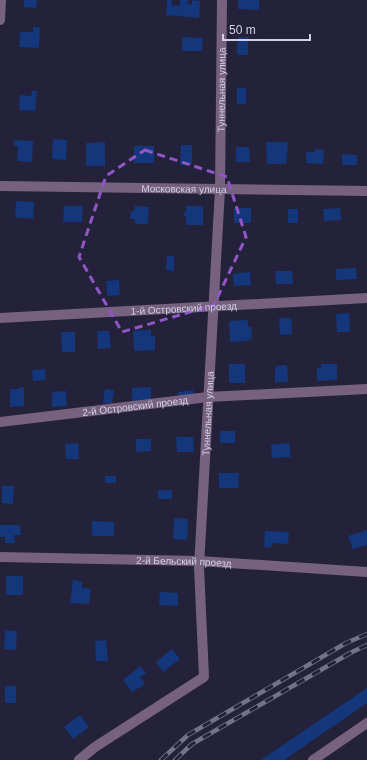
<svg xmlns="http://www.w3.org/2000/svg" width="367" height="760" font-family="Arial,sans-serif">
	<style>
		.building { fill: #13377a }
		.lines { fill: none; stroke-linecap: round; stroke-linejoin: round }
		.minor { stroke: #766180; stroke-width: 10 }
		.rail-casing { stroke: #737288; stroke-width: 4.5 }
		.rail { stroke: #24223b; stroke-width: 3; stroke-dasharray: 9; stroke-linecap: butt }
		.marked { fill: none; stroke: #9155c8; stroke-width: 3; stroke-dasharray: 8 5; stroke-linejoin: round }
		.labels { text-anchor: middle; stroke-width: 3; stroke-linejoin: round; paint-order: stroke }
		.street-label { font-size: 10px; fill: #d2d1e3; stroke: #24223b }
	</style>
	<rect width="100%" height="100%" fill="#24223b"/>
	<!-- building -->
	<path class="building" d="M24,0H37L36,8L24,7Z
		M167,0H172L171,5L180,6V0H188L187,4L192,5V0L200,1L199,18L166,15Z
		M238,0H259V10L238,9Z
		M33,27H40L39,48L19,47L20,32H33Z
		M182,37L203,38L202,51H182Z
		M238,37H248V55H237Z
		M237,88H246V104H237Z
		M32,91H37L35,111L19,110L20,95L31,96Z
		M53,139L67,140L66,160L52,159Z
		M14,140L33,141L32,162L17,161L18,146H14Z
		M105,142V166H86V143Z
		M266,142H288L286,164H267Z
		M181,145H192V165H180Z
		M134,146H154V163H134Z
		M236,147H249L250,162H236Z
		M315,149L324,150L323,164L306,163V152H315Z
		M342,154L357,155V165H342Z
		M16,201L34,202L33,219L15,217Z
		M64,206H83L82,222H63Z
		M135,206L149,207L148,224H135V219H130L131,211H134Z
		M186,206H203V225H186V216H184V212H186Z
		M234,208H251V223H234Z
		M340,208L341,220L324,221L323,209Z
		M288,209H298V223H288Z
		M167,256H174V271L166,270Z
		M356,268L357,279L336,280V269Z
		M275,271H292L293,284H276Z
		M250,272L251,285L234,286L233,274Z
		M119,280L120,295L107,296L106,281Z
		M349,313L350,332H337L336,314Z
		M279,318H291L292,334L280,335Z
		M248,320V327H251L252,339L247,340V341L230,342L229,321Z
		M151,330V336H155V350L134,351L133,331Z
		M97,331H109L111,348L98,349Z
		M61,332H75V352H62Z
		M229,364H245V383H229Z
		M321,364H337V380L317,381V368H321Z
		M287,365L288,382H275V366Z
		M45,369L46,380L33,381L32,370Z
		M19,387H24V406L10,407V389H19Z
		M151,387V405L132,406V388Z
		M105,389L114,390L112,403H103Z
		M193,390L194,404L179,405L178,392Z
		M66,391L67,406L52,407V392Z
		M220,431H235V443H220Z
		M176,437H193L194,452H177Z
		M136,439H151V451L136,452Z
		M78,443L79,459H66L65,444Z
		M289,443L291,457L272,458L271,445Z
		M219,473H239L238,488H219Z
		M105,476H116V483H105Z
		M2,486H14L13,504L2,503Z
		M158,490H172V499H158Z
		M174,518L188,519L187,540L173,539Z
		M92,521L114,522V536H92Z
		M0,525H20L21,535H14L15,543H5V537H0Z
		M367,530V545L353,549L348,536Z
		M265,531L289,532L288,544L272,543L271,548L264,547Z
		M6,576H23V595H6Z
		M73,580L82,582V588L91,589L89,604L70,603Z
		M160,592L178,593V606L159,605Z
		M5,630L17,631L16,650L4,649Z
		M106,640L108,661H96L95,641Z
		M172,649L180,659L163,672L156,662Z
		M140,666L146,673L140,677L145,684L132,692L123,680Z
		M5,686H16V703H5Z
		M367,688V703L284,760H261Z
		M80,715L89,727L73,739L64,727Z"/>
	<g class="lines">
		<!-- minor -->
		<g class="minor">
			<path d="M0,20L1,0"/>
			<path id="s1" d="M0,186L367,191"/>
			<path id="s2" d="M0,318L367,298"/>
			<path id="s3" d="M0,422L208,397L367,389"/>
			<path id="s4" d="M0,557L199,561L367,572"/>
			<path id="s5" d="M79,760L95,747L204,677L199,567L220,189L222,0"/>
			<path d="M313,760L367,723"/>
		</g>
		<!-- rail casing -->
		<g class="rail-casing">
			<path id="rail" d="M161,760L188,735L346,643L367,634
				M175,760L192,744L352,652L367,645"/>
		</g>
		<!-- rail -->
		<use href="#rail" class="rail"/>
	</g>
	<!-- marked area -->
	<path class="marked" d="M145,150L227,177L246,237L214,305L122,332L79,257L106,176Z"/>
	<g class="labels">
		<!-- street labels -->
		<g class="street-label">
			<text dy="4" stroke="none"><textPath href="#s5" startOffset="738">Туннельная улица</textPath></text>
			<text dy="4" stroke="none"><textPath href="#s1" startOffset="184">Московская улица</textPath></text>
			<text dy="4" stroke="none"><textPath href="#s2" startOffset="184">1-й Островский проезд</textPath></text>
			<text dy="4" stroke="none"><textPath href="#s3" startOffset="136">2-й Островский проезд</textPath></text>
			<text dy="4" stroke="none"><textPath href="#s5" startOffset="414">Туннельная улица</textPath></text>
			<text dy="4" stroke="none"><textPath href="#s4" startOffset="184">2-й Бельский проезд</textPath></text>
		</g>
	</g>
	<!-- scale -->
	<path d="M223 34v6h87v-6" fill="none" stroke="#d2d1e3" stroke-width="2"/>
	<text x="229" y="34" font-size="12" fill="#d2d1e3" stroke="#24223b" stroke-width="3" paint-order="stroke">50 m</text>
</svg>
